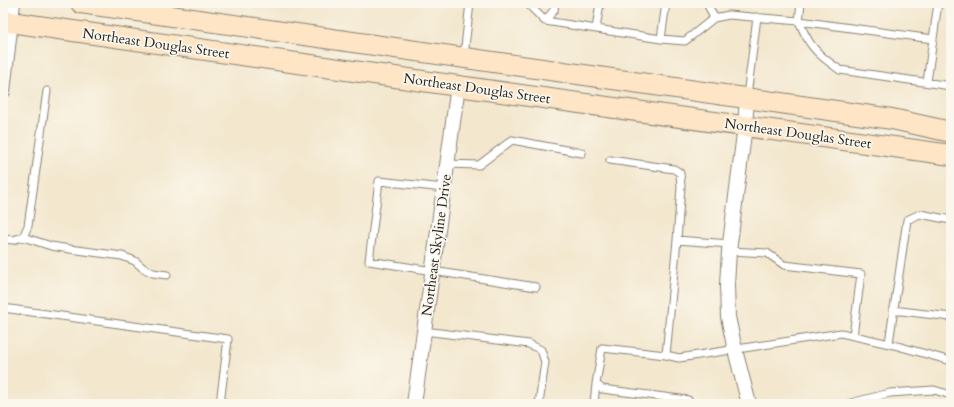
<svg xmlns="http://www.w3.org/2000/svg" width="954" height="407" font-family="Cardo,serif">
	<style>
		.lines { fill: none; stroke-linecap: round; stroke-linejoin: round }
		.lane-casing { stroke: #888275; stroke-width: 9 }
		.street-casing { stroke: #888275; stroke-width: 16 }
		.secondary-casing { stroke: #888275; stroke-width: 22 }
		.lane { stroke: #fff; stroke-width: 7 }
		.street { stroke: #fff; stroke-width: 14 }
		.secondary { stroke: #fde5c5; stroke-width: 20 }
		.labels { text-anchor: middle; stroke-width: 3.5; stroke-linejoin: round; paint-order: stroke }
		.street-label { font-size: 14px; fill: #1c1c1c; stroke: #fbf7ec }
	</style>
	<rect width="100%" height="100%" fill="#fbf7ec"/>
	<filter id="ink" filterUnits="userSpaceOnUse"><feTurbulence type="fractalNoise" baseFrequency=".025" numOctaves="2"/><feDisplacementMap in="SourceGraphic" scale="8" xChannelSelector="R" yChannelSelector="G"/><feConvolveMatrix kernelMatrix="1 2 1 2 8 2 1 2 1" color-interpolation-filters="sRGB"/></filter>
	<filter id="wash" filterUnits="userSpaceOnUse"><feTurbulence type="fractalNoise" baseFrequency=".012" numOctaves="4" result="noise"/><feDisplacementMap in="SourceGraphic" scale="16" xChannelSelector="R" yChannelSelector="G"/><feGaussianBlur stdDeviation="0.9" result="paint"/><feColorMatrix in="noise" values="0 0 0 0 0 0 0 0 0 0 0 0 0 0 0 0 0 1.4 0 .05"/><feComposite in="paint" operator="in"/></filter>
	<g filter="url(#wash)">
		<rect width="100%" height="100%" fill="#f3e7ce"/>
	</g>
	<g filter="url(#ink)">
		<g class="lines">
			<!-- lane casing -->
			<g class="lane-casing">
				<path id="lane" d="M527,3L545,21L661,39L685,41L714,18L729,15L799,21C801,26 803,31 806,36C813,51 827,61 840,70L951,86
					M707,3L714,18
					M801,3L799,21L933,39L927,82
					M545,21L554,10L555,3
					M596,29L600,3
					M661,39L666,3
					M933,39L938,3
					M464,56L470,3
					M747,96L757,17
					M610,160L674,169L680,173L681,187L677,240L730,244
					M447,164L479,165L512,140L582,153
					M444,188L379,181L369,261L536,287
					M23,237L51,246L70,249L122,256L135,261L143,268L153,273L167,275
					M3,239L13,240L23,237L28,226L47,91
					M677,240L666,355L679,358L841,333L894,345L951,361
					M729,251L767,253L784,265L861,274L853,336
					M3,308L228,339L220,404
					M893,310L951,317
					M424,331L529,344L541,350L545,362L539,404
					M889,343L907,220L920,214L951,220
					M666,355L602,348L596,384L602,389L688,400L691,404
					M594,404L596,384
					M847,404L890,393L934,390L951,395"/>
			</g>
			<!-- street casing -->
			<g class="street-casing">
				<path id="street" d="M3,91L13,3
					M747,99L745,126L729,251L727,285L728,317L735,350L749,404
					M414,404L458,86"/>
			</g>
			<!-- secondary casing -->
			<g class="secondary-casing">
				<path id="secondary" d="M81,3L892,119L951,132
					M3,21L458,86L951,155"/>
			</g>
			<!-- lane -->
			<use href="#lane" class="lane"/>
			<!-- street -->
			<use href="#street" class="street"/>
			<!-- secondary -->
			<use href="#secondary" class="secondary"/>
		</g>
	</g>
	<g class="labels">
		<!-- street labels -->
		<g class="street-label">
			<text transform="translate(156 43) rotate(8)" y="5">Northeast Douglas Street</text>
			<text transform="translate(477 88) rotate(8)" y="5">Northeast Douglas Street</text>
			<text transform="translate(798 133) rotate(8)" y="5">Northeast Douglas Street</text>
			<text transform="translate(436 245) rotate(-82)" y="5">Northeast Skyline Drive</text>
		</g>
	</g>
	<!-- margin -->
	<rect width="954" height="407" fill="none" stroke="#fbf7ec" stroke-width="16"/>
</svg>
